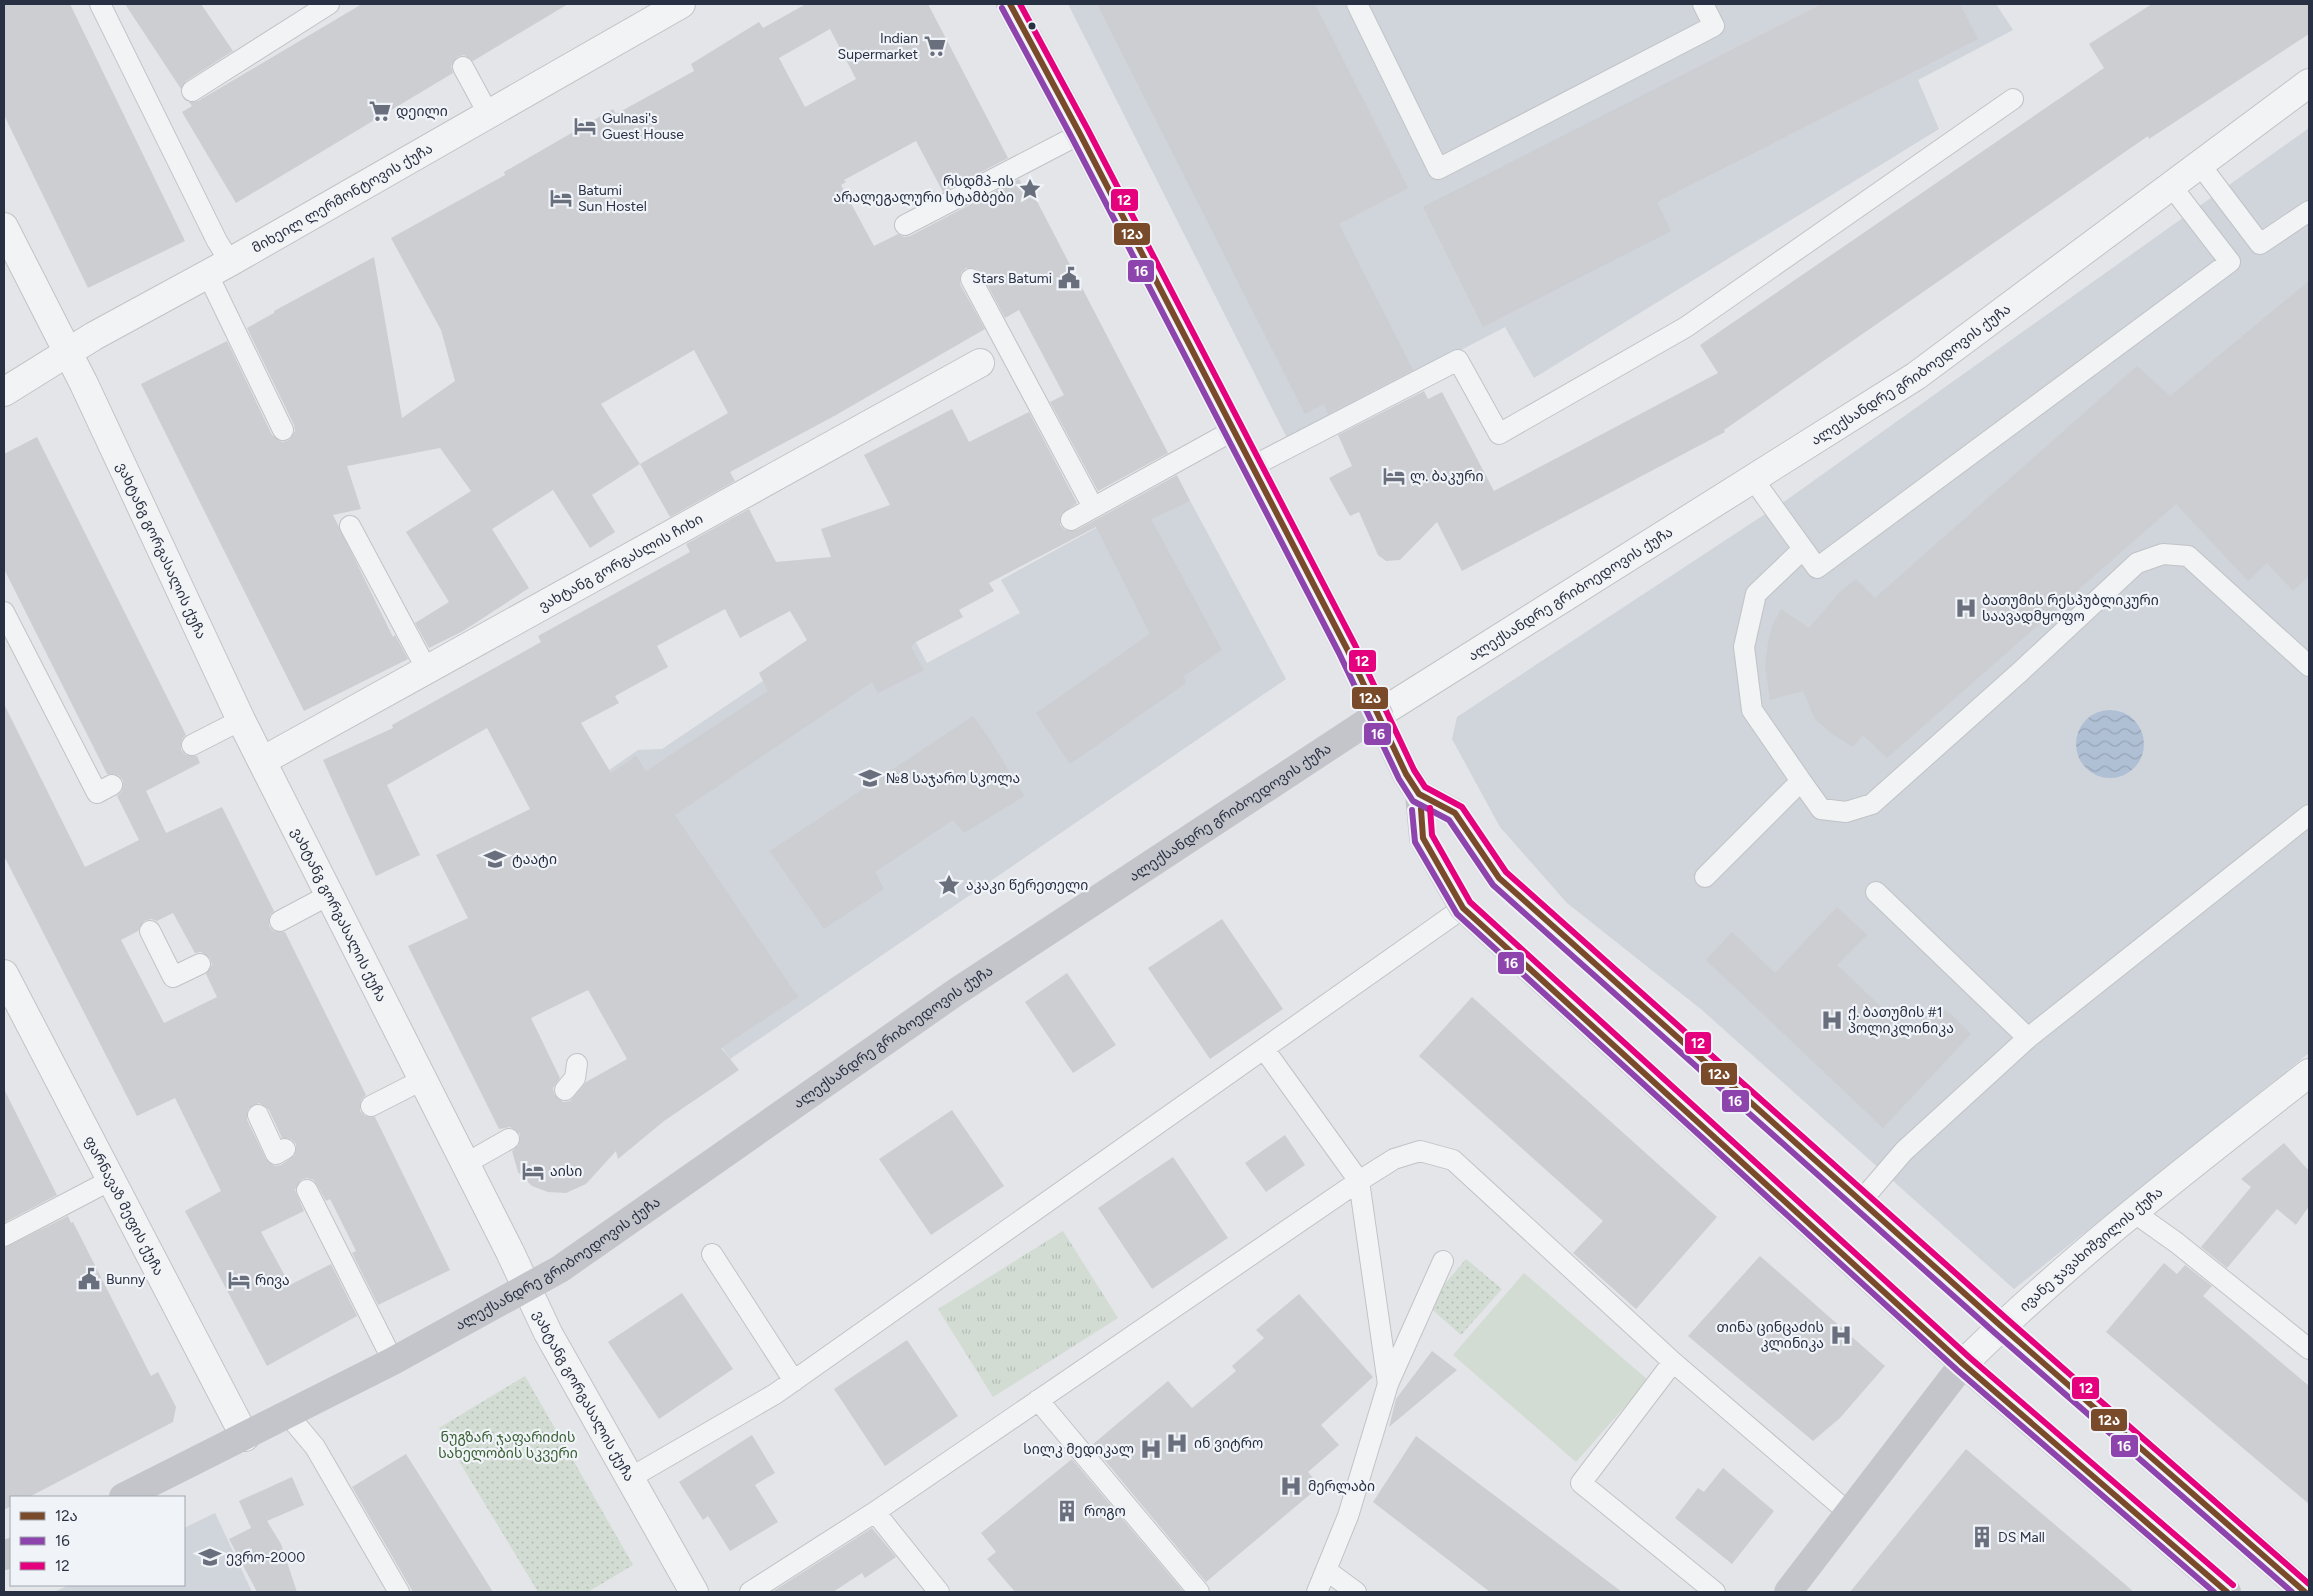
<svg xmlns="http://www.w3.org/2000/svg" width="2313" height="1596" font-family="Figtree,'Noto Sans Georgian',sans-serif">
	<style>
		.built { fill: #d0d4db }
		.grass { fill: url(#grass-tufts) }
		.park { fill: url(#park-dots) }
		.garden { fill: #d2dcd3 }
		.water { fill: url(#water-waves) }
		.building { fill: #ccced2; fill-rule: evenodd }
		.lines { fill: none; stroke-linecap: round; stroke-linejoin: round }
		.lane-casing { stroke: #c1c3c6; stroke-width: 22 }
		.street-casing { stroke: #c1c3c6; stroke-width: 30 }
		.lane { stroke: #f2f3f5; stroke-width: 20 }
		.street { stroke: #f2f3f5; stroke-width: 28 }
		.secondary { stroke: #c3c5ca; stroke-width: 28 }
		.bus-1-casing { stroke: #f0f3f7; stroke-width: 10 }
		.bus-2-casing { stroke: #f0f3f7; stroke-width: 10 }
		.bus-3-casing { stroke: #f0f3f7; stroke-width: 10 }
		.bus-1 { stroke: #7a4b2a; stroke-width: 6 }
		.bus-2 { stroke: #8e44ad; stroke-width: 6 }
		.bus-3 { stroke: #e5007d; stroke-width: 6 }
		.bus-dot { fill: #283043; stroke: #f0f3f7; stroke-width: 2 }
		.labels { text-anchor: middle; stroke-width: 4.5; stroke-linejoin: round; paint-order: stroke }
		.poi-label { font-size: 14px; fill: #283043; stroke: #f0f3f7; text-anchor: start }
		.street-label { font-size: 14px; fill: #283043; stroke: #f0f3f7 }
		.park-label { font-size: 14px; fill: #3a6034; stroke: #f0f3f7 }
		.line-badge { stroke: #f0f3f7; stroke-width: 2 }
		.badge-label { font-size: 14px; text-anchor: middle; font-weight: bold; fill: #fff }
	</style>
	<defs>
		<pattern id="grass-tufts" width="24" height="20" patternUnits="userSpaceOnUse" patternTransform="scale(1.25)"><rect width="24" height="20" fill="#d2dcd3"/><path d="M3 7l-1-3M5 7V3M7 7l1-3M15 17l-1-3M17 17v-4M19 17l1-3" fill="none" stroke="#b4bdb6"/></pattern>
		<pattern id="park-dots" width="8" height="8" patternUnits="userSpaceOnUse" patternTransform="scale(1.25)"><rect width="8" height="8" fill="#d2dcd3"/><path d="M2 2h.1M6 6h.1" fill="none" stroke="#b4bdb6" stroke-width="1.8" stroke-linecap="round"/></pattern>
		<pattern id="water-waves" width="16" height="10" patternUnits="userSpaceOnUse" patternTransform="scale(1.25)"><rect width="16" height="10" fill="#afbfd4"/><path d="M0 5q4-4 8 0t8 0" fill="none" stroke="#97a4b7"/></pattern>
	</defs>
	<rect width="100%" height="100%" fill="#e3e5e8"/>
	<!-- built -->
	<path class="built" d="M1068,4H1996L2013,30L1918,80L1939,129L1534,378L1505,327L1288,440Z
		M2309,128V1053L2014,1289L1702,1010L1567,903L1500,827L1452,739L1457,717L1788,499Z
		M1180,482L1286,679L730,1059L557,806L638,750L662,749L763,681L828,647L896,605L927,663L1020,613L1001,580Z
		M215,1513L252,1592H54L69,1585H184V1528Z"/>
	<!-- grass -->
	<path class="grass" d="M1063,1231L1118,1318L993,1397L938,1309Z"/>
	<!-- park -->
	<path class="park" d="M1466,1259L1502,1289L1461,1335L1427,1305Z
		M525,1376L633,1565L588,1592H538L439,1428Z"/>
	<!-- garden -->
	<path class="garden" d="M1524,1273L1648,1380L1576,1462L1453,1355Z"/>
	<!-- water -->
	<path class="water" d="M2076 744a34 34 0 1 1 68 0a34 34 0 1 1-68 0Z"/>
	<!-- building -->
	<path class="building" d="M4,4H70L185,241L88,288L4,115Z
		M125,4H201L233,51L186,81L181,89Z
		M362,4H568L473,61L464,55L457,57L451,66L453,73L236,203L182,112L192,106L189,102L198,101Z
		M806,4H928L1008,158L943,192L916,141L844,180L846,182L841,185L874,246L898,234L904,237L910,236L1019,179L1024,188L1029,186L1168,453L1098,491L1050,402L1064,395L1019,310L1005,318L981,273L977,269L966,268L961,273L960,284L985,329L836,415L730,472L735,481L670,517L640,464L592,495L615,532L590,548L553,490L492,529L529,588L463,631L429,648L415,623L449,602L406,532L471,491L440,448L347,466L361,509L333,515L393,637L395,635L408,659L304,711L141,384L227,341L272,435L282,442L289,440L295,431L294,425L247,328L274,313V311L374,257L402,418L455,381L441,330L391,238L505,175L504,172L613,109L616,114L694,71L691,64L759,22L763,28ZM830,29L856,79L805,107L779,58ZM694,350L728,413L640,464L601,404Z
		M1097,4H1315L1408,188L1339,224L1413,370L1328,414L1324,404L1305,414Z
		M1822,4H1960L1978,39L1657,202L1671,231L1483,327L1423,207Z
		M2152,4H2309V34L2149,139L2148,136L1724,430L1725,432L1462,571L1437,522L1400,560L1386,561L1378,555L1359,512L1350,516L1329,478L1352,466L1338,435L1424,391L1428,399L1442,392L1494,491L1718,373L1700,345L2104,68L2089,44Z
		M2309,281V576L2293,591L2267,563L2248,581L2176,504L1887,758L1863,735L1853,747L1832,734L1815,719L1803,691L1770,700L1765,666L1768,643L1772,626L1781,609L1809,628L1840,592L1856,579L1875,598L2137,366L2170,396Z
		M952,409L969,442L1029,412L1077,503L1061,514L1060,525L1065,530H1077L1177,475L1190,501L1151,519L1222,650L1184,676L1186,683L1070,764L1036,713L1150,634L1096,527L989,583L994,591L959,610L963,617L914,643L911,647L924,670L878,693L872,682L675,815L798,997L721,1048L739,1070L664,1121L618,1159L616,1151L586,1184L566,1193L548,1192L532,1186L518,1172L512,1151L519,1145L520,1134L510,1127L499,1129L408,946L468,918L436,855L530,809L487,728L387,785L420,855L376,876L323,760L393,728L392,725L541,642L538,636L690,552L686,544L749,509L776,562L831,557L821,529L890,505L864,455ZM725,609L740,638L790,611L807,640L759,673L768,691L646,771L636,756L611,773L581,723L619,703L615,696L668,667L657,646ZM588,990L627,1059L586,1082L570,1101L563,1102L554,1094L553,1088L560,1078L531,1018Z
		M37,437L186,735L182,739L181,750L186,755L197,756L200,763L146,791L166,833L222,807L274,911L270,915L269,926L274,931L285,932L366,1095L361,1100L360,1111L365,1116L375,1117L450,1270L378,1305L352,1253L356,1251L330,1199L326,1201L314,1180L307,1178L301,1180L295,1190L304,1211L261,1232L290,1285L331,1264L357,1316L267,1366L185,1211L221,1191L175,1098L137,1116L4,856V704L85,867L139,840L117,796L122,791L123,780L118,775L107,774L4,569V454ZM173,913L195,953L201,952L210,958L212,965L206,974L217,997L164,1023L121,940L138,931L144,921L151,919L157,921ZM259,1103L269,1110L282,1138L291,1139L296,1144L295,1155L281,1165L275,1166L266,1159L247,1120L248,1109Z
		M973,716L992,743L1024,796L964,833L953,820L875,872L884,889L824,929L770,851Z
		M1837,907L1867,935L1837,965L1912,1036L1941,1005L1971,1034L1883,1128L1706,960L1732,932L1775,973Z
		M1222,919L1283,1009L1210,1059L1148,968Z
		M1067,973L1116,1045L1073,1073L1025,1002Z
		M1472,997L1717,1217L1636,1309L1573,1253L1603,1221L1419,1056Z
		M4,1089L57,1195L4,1223Z
		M952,1110L1004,1186L931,1235L879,1159Z
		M1285,1135L1305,1165L1266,1192L1245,1163Z
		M2284,1143L2309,1171V1206L2296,1225L2277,1209L2227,1268L2201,1247L2251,1187L2241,1179Z
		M1173,1157L1228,1238L1152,1289L1098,1208Z
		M68,1216L71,1223L73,1222L151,1376L158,1372L176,1407L173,1422L29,1497H11V1506L4,1510V1248Z
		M1760,1256L1885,1366L1840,1418L1813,1441L1688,1336Z
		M2164,1263L2177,1274L2185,1265L2212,1286L2203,1296L2309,1386V1504L2106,1332Z
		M682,1293L733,1369L659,1419L608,1342Z
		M1299,1294L1373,1377L1321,1425L1339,1445L1308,1472L1320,1486L1206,1582L1092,1445L1168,1381L1192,1408L1236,1371L1232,1366L1264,1338L1256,1330Z
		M907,1340L958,1416L885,1466L834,1389Z
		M1432,1351L1457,1370L1389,1427L1396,1399Z
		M752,1435L775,1473L755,1485L778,1522L730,1551L708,1516L703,1520L679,1482Z
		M1416,1436L1622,1592H1490L1373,1502Z
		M1966,1449L2134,1592H1850Z
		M406,1454L493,1592H413L352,1487Z
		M1072,1459L1184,1592H1015L987,1559L996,1552L981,1533Z
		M1723,1468L1774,1511L1732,1564L1675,1518L1698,1488L1704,1492Z
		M292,1477L304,1505L267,1521L281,1544L297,1592H257L229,1539L251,1528L239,1501Z
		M872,1528L896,1557L865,1578L862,1573L833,1592H772Z"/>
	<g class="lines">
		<!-- lane casing -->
		<g class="lane-casing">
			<path id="lane" d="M100,4L217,241L230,262
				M1357,4L1438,169L1714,26L1703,4
				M463,67L489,115
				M192,91L329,4
				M2201,166L2260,244L2309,211
				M905,225L1080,134
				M208,275L283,430
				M971,279L1093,507
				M1253,466L1458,360L1499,434L1686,327L2013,99
				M1753,479L1817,568L2230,262L2172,187
				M1071,520L1234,430
				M350,526L427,670
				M4,612L97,793L112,785
				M192,745L241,720
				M1801,781L1821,809L1846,812L1872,804L2020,672L2137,563L2163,554L2188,556L2309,666
				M1705,877L1801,781L1752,710L1744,647L1756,594L1803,549
				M280,921L329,895
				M150,931L173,977L200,964
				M2028,1038L2309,815
				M1264,1049L1359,1181L1388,1384
				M565,1090L575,1078L577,1064
				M371,1106L422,1080
				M258,1115L276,1154L285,1149
				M465,1164L509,1139
				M307,1190L393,1361
				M1861,1201L1904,1151L2028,1038L1876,892
				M2132,1211L2177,1243L2309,1349
				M4,1236L111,1180
				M712,1254L794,1381
				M1038,1400L1199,1592
				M289,1416L315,1447L399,1592
				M630,1478L775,1394L1463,908
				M875,1512L939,1592
				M1326,1570L1356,1592
				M750,1592L875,1512L1359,1181L1394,1159L1420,1151L1453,1160L1673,1362
				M1317,1592L1348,1516L1388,1384L1443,1261
				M1715,1592L1581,1483L1673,1362L1849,1513"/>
		</g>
		<!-- street casing -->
		<g class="street-casing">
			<g id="street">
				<path id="s1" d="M4,227L84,384L241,720L510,1252L548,1333L694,1592"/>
				<path id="s2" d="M4,392L94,336L230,262L681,4"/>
				<path id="s3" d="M1379,714L1916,376L2309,83"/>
				<path id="s4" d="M262,761L980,363"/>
				<path id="s5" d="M4,974L245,1437"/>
				<path id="s6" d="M1963,1364C2071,1257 2190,1166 2309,1073"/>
			</g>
		</g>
		<!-- lane -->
		<use href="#lane" class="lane"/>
		<!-- street -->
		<use href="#street" class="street"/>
		<!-- secondary -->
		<g class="secondary">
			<path d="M1010,4L1080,134L1347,649L1406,774L1419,794L1423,838L1463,908L1963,1364L2227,1592"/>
			<path d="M1419,794L1455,813L1499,878L2001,1326L2305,1592"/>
			<path id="s7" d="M123,1497L393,1361L560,1269L956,992L1379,714"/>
			<path d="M4,1556L11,1552"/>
			<path d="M1788,1592L1963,1364"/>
		</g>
		<!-- bus-1 casing -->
		<g class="bus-1-casing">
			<path id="bus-1" d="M1010,4L1080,134L1347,649L1406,774L1419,794L1455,813L1499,878L2001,1326L2305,1592
				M1421,809L1423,838L1463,908L1963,1364L2227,1592"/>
		</g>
		<!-- bus-2 casing -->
		<g class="bus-2-casing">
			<path id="bus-2" d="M1002,8L1072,138L1339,653L1399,779L1413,801L1449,820L1493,885L1995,1333L2292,1592
				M1412,810L1415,842L1457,914L1957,1370L2214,1592"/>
		</g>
		<!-- bus-3 casing -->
		<g class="bus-3-casing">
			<path id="bus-3" d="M1020,4L1088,130L1355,645L1414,770L1425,787L1462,807L1506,872L2007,1319L2309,1584
				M1430,808L1432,835L1470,902L1969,1357L2233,1585"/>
		</g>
		<!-- bus-1 -->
		<use href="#bus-1" class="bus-1"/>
		<!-- bus-2 -->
		<use href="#bus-2" class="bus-2"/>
		<!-- bus-3 -->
		<use href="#bus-3" class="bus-3"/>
	</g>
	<!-- icons -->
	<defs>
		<g id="supermarket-bare" transform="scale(1.725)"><path d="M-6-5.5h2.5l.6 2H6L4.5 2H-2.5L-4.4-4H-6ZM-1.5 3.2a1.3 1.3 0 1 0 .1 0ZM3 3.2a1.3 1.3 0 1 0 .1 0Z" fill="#696f7d" stroke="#f0f3f7" stroke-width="2.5" paint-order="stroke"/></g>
		<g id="hotel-bare" transform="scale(1.725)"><path d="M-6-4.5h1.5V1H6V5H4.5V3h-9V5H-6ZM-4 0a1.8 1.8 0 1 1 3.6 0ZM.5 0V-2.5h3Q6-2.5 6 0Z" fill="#696f7d" stroke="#f0f3f7" stroke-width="2.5" paint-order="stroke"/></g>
		<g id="sight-bare" transform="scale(1.725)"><path d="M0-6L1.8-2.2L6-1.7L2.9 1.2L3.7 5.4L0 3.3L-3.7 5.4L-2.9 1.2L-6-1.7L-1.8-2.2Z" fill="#696f7d" stroke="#f0f3f7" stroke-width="2.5" paint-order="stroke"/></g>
		<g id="civic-bare" transform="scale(1.725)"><path d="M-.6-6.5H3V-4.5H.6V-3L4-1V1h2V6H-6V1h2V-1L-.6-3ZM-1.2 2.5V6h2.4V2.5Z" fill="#696f7d" stroke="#f0f3f7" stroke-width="2.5" paint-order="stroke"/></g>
		<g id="hospital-bare" transform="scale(1.725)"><path d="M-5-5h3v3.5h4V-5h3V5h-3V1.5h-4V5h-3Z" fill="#696f7d" stroke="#f0f3f7" stroke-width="2.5" paint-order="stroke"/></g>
		<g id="school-bare" transform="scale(1.725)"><path d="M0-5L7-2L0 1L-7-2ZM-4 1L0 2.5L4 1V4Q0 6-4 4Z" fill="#696f7d" stroke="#f0f3f7" stroke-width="2.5" paint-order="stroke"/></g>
		<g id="building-bare" transform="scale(1.725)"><path d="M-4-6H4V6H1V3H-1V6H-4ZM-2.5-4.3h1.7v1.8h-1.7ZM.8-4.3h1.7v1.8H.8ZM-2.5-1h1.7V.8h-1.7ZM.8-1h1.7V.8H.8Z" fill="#696f7d" stroke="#f0f3f7" stroke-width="2.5" paint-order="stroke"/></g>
	</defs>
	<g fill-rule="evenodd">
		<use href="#supermarket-bare" x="935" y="46"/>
		<use href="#supermarket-bare" x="380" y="111"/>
		<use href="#hotel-bare" x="585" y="126"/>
		<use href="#sight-bare" x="1030" y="189"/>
		<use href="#hotel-bare" x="561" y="198"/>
		<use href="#civic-bare" x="1069" y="278"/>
		<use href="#hotel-bare" x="1394" y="476"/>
		<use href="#hospital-bare" x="1966" y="608"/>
		<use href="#school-bare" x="870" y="778"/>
		<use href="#school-bare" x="495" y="859"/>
		<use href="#sight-bare" x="949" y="885"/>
		<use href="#hospital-bare" x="1832" y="1020"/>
		<use href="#hotel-bare" x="533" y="1171"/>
		<use href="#civic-bare" x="89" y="1279"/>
		<use href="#hotel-bare" x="239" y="1280"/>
		<use href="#hospital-bare" x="1841" y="1335"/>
		<use href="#hospital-bare" x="1177" y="1443"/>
		<use href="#hospital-bare" x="1151" y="1449"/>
		<use href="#hospital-bare" x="1291" y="1486"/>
		<use href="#building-bare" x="1067" y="1511"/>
		<use href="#building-bare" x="1982" y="1537"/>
		<use href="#school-bare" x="210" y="1557"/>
	</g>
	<!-- markers -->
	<circle class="bus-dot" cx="1032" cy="26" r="4.5"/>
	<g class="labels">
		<!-- poi labels -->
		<g class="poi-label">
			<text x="918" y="43" text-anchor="end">Indian<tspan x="918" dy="16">Supermarket</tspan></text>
			<text x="396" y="116">დეილი</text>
			<text x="602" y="123">Gulnasi's<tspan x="602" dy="16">Guest House</tspan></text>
			<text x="1014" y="186" text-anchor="end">რსდმპ-ის<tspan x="1014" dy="16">არალეგალური სტამბები</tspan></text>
			<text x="578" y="195">Batumi<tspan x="578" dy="16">Sun Hostel</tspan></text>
			<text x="1052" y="283" text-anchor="end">Stars Batumi</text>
			<text x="1410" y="481">ლ. ბაკური</text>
			<text x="1982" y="605">ბათუმის რესპუბლიკური<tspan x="1982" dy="16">საავადმყოფო</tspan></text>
			<text x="886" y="783">№8 საჯარო სკოლა</text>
			<text x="512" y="864">ტაატი</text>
			<text x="966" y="890">აკაკი წერეთელი</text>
			<text x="1848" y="1017">ქ. ბათუმის #1<tspan x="1848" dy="16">პოლიკლინიკა</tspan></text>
			<text x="550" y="1176">აისი</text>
			<text x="106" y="1284">Bunny</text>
			<text x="255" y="1285">რივა</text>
			<text x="1824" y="1332" text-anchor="end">თინა ცინცაძის<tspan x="1824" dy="16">კლინიკა</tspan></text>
			<text x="1194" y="1448">ინ ვიტრო</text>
			<text x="1134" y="1454" text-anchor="end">სილკ მედიკალ</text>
			<text x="1308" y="1491">მერლაბი</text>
			<text x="1084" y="1516">როგო</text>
			<text x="1998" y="1542">DS Mall</text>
			<text x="226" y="1562">ევრო-2000</text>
		</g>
		<!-- street labels -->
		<g class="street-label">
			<text dy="5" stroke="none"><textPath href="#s2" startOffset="390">მიხეილ ლერმონტოვის ქუჩა</textPath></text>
			<text dy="5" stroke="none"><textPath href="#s3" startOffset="631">ალექსანდრე გრიბოედოვის ქუჩა</textPath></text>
			<text dy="5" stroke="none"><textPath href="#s1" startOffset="360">ვახტანგ გორგასალის ქუჩა</textPath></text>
			<text dy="5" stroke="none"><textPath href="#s4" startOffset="410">ვახტანგ გორგასლის ჩიხი</textPath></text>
			<text dy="5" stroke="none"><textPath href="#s3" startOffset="226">ალექსანდრე გრიბოედოვის ქუჩა</textPath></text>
			<text dy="5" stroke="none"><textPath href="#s7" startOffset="1304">ალექსანდრე გრიბოედოვის ქუჩა</textPath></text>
			<text dy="5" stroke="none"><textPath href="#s1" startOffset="765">ვახტანგ გორგასალის ქუჩა</textPath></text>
			<text dy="5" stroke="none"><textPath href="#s7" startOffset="899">ალექსანდრე გრიბოედოვის ქუჩა</textPath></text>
			<text dy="5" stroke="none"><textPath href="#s5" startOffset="261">ფარნავაზ მეფის ქუჩა</textPath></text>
			<text dy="5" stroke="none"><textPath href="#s6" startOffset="172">ივანე ჯავახიშვილის ქუჩა</textPath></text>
			<text dy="5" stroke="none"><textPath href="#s7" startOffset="494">ალექსანდრე გრიბოედოვის ქუჩა</textPath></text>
			<text dy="5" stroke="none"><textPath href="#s1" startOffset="1305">ვახტანგ გორგასალის ქუჩა</textPath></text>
		</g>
		<!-- park labels -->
		<g class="park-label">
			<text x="508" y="1442">ნუგზარ ჯაფარიძის<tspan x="508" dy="16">სახელობის სკვერი</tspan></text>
		</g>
	</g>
	<g class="line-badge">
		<rect x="1110" y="188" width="29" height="24" rx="5" fill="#e5007d"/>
		<rect x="1113" y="222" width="38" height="24" rx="5" fill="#7a4b2a"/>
		<rect x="1127" y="259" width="28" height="24" rx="5" fill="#8e44ad"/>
		<rect x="1348" y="649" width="29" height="24" rx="5" fill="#e5007d"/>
		<rect x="1351" y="686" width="38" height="24" rx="5" fill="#7a4b2a"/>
		<rect x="1363" y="722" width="29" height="24" rx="5" fill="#8e44ad"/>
		<rect x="1497" y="951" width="28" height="24" rx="5" fill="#8e44ad"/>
		<rect x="1684" y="1031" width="28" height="24" rx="5" fill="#e5007d"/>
		<rect x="1700" y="1062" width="38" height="24" rx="5" fill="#7a4b2a"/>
		<rect x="1721" y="1089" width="29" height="24" rx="5" fill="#8e44ad"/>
		<rect x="2071" y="1376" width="29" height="24" rx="5" fill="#e5007d"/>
		<rect x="2090" y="1408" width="38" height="24" rx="5" fill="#7a4b2a"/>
		<rect x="2110" y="1434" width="29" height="24" rx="5" fill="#8e44ad"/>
	</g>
	<g class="badge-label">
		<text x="1124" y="205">12</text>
		<text x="1132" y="239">12ა</text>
		<text x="1141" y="276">16</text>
		<text x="1362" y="666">12</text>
		<text x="1370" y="703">12ა</text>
		<text x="1378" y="739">16</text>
		<text x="1511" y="968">16</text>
		<text x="1698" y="1048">12</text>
		<text x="1719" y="1079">12ა</text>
		<text x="1735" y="1106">16</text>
		<text x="2086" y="1393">12</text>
		<text x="2109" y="1425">12ა</text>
		<text x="2124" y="1451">16</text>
	</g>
	<!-- border -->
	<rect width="2313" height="1596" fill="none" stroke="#283043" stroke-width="10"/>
	<!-- legend -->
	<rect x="10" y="1496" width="175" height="90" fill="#f0f3f7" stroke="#a0a5af"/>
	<rect x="20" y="1512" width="25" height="8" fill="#7a4b2a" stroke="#a0a5af"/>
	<text x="55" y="1521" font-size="15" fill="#283043">12ა</text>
	<rect x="20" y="1537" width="25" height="8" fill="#8e44ad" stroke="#a0a5af"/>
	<text x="55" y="1546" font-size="15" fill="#283043">16</text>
	<rect x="20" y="1562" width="25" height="8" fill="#e5007d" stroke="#a0a5af"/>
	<text x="55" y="1571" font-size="15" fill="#283043">12</text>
</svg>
